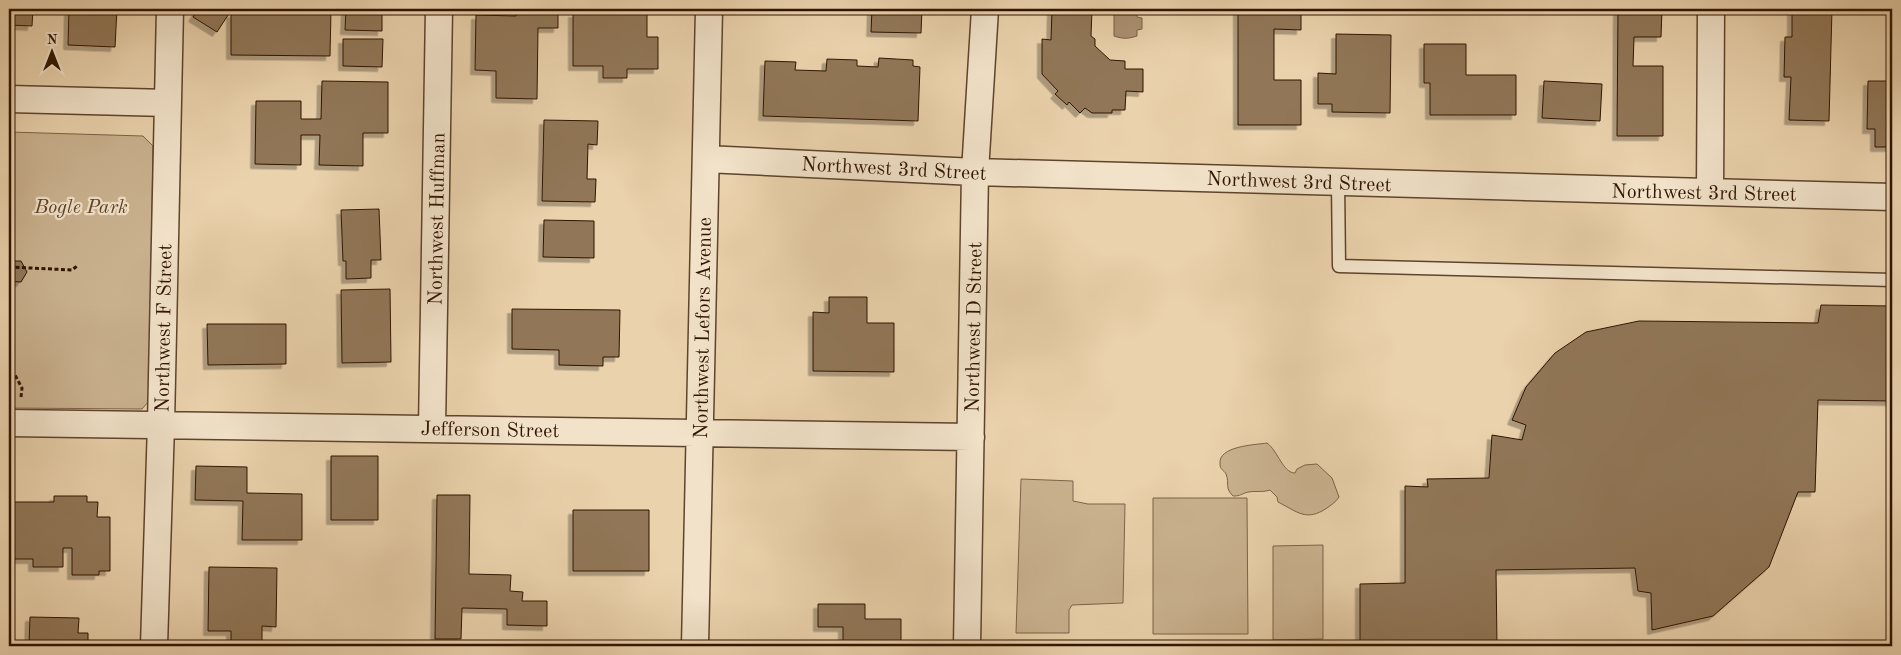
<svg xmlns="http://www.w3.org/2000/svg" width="1901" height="655" font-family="'Old Standard TT',serif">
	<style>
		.green { fill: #cab28f; stroke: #7d6348 }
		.water { fill: #ab9172; stroke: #7a5f44 }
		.building { fill: #917759; stroke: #301400; filter: url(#shadow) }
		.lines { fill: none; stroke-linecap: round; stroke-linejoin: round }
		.lane-casing { stroke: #5e442b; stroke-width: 15 }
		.street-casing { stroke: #5e442b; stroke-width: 29 }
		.path { stroke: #301400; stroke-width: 3; stroke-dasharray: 4 2.5; stroke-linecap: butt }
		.lane { stroke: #f1e2c9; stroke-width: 12 }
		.street { stroke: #f1e2c9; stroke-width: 26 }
		.labels { text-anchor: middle; stroke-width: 4.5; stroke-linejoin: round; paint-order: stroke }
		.street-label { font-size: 20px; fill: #301400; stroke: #f1e2c9 }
		.park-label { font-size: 20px; font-style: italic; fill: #5e432b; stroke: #f1e2c9 }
	</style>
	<defs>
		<filter id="shadow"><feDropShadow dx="-4.5" dy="4.5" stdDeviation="0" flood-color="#0004"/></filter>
	</defs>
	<rect width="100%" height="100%" fill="#ead2ac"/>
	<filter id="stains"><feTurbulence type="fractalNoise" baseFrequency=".004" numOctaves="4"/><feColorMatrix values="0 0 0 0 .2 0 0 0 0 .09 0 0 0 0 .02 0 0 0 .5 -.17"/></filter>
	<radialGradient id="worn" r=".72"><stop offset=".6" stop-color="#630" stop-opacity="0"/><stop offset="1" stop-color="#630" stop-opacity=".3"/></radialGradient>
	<!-- green -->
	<path class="green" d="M9,132L143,136L153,146L149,401L142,409L9,408Z
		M1267,443C1278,451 1283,473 1295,473L1297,469L1305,465L1317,464L1332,478L1339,497C1336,502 1331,505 1327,508C1306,522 1298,512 1278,502L1277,497L1270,490C1262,493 1252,490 1245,493C1240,495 1239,496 1233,496C1224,487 1230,484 1226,474C1224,470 1220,470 1220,464C1218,446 1254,445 1267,443Z
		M1021,479L1073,481V501L1088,504H1125L1123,603L1072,605L1069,610V633H1016Z
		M1153,498H1247L1248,634H1153Z
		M1323,545V639L1273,640V546Z"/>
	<!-- water -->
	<path class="water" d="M1114,9H1137V17L1142,18V29L1137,30V36C1128,39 1123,39 1114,36Z"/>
	<!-- building -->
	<path class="building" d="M9,9H33L32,26L9,25Z
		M69,9H117L115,47L68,45Z
		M198,9H232L217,32L193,17Z
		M295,9H331L330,56L231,55V13L295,14Z
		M346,9H382V31L345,30Z
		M516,9H558V28H538L537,99L496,98V71L475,70L476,15L516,16Z
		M594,9H647V37H658V69H627V78H603V66H573V13H594Z
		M872,9H922L921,33L871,32Z
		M1054,9H1092L1091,36L1095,39V46L1110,60L1125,61V69H1143V92L1126,91L1125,110H1112V113H1092L1085,108L1080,113L1069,102L1067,105L1055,94L1058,91L1042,74V39L1051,40L1052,10Z
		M1238,9H1301V30L1274,29V80H1301V125H1238Z
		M1618,9H1662L1661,37H1634L1633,66H1663V136H1617Z
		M1792,9H1832L1829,121L1789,120L1791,77H1784L1785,37H1792Z
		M1336,34L1391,35L1390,113L1332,112V104H1318V73L1336,74Z
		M343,39H383L382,67L343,66Z
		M1424,44H1466V75H1516V115H1430V83H1424Z
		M879,58L913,60V66L920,67L918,121L763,116L765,61L796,62L795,70L826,71L827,59L857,60V66L878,67Z
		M322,81L388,82V133H363V166L319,165L320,135H301V165L255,164L256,101H301V119H321Z
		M1544,81L1602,84L1600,121L1542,118Z
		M1868,81H1892V147H1875V129H1867Z
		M544,120L598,121L597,145L588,144L587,179H596L595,202L542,201Z
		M379,209L381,260H371V278L346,279V261H343L341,210Z
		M544,220L594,221V258L543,257Z
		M10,261H21L27,272L21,282L9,281Z
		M390,289L391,362L342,363L341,290Z
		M829,297H867V323H894V372L813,371V312L829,313Z
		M1821,305L1892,306V401L1818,400L1815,492H1798L1769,567L1713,616L1652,630L1651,593L1638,591L1635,568L1496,570L1497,646H1360V584L1405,583V486L1428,487L1427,479L1489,478L1492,435L1522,440L1526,425L1512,420L1526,387L1555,353L1586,332L1639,321L1818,323Z
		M512,309L620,310L619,357H603V366L559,365V350L512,349Z
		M207,324H286V364L208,365Z
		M331,456H378V520H331Z
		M196,466L247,467V493L302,494V540H242L243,501L195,500Z
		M437,495H470L469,574L511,575L510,591L523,592L522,601H547V626L507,625V609L462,608L461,639H435Z
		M54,496H87V502H98L97,517H110V571H99V575H72V548H63V567H33V559H9V502H54Z
		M573,510H649V571H573Z
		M209,567L277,568L276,627L262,626V646H231V631H208Z
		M818,604H865V619H901V646H843V627H818Z
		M30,617L79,618L78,633H88V646H29Z"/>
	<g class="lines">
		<!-- lane casing -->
		<g class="lane-casing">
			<path id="lane" d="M1338,182L1339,266L1892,280"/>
		</g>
		<!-- street casing -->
		<g class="street-casing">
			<path id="street" d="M9,99L168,103
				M706,159L975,172L1892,197
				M1710,192L1711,9
				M9,423L971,437
				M432,428L439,9
				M154,646L161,424L170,9
				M695,646L709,9
				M967,646L975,172L985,9"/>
		</g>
		<!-- path -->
		<path class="path" d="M9,267L72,270L77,266
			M9,364L22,388L21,397"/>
		<!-- lane -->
		<use href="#lane" class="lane"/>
		<!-- street -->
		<use href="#street" class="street"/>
	</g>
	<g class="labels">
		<!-- street labels -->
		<g class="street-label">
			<text transform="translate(894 168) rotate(3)" y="7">Northwest 3rd Street</text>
			<text transform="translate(1299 181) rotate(2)" y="7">Northwest 3rd Street</text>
			<text transform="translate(1704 192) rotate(1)" y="7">Northwest 3rd Street</text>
			<text transform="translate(436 219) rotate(-89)" y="7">Northwest Huffman</text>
			<text transform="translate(973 327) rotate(-89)" y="7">Northwest D Street</text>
			<text transform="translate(163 328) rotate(-89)" y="7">Northwest F Street</text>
			<text transform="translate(702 328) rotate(-89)" y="7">Northwest Lefors Avenue</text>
			<text transform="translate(490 429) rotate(1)" y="7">Jefferson Street</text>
		</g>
		<!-- park labels -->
		<g class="park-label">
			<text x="81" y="213">Bogle Park</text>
		</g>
	</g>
	<!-- margin -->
	<rect width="1901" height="655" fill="none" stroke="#ead2ac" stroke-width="30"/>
	<rect x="10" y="10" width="1881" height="635" fill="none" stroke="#301400" stroke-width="2.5"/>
	<rect x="15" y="15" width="1871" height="625" fill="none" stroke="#301400"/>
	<!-- north arrow -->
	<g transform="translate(52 52)" stroke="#f1e2c9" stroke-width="4" paint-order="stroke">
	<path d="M0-4L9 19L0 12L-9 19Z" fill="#301400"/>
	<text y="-8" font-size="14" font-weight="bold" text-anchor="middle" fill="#301400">N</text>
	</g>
	<rect width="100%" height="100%" filter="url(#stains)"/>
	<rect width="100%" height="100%" fill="url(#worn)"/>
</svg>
